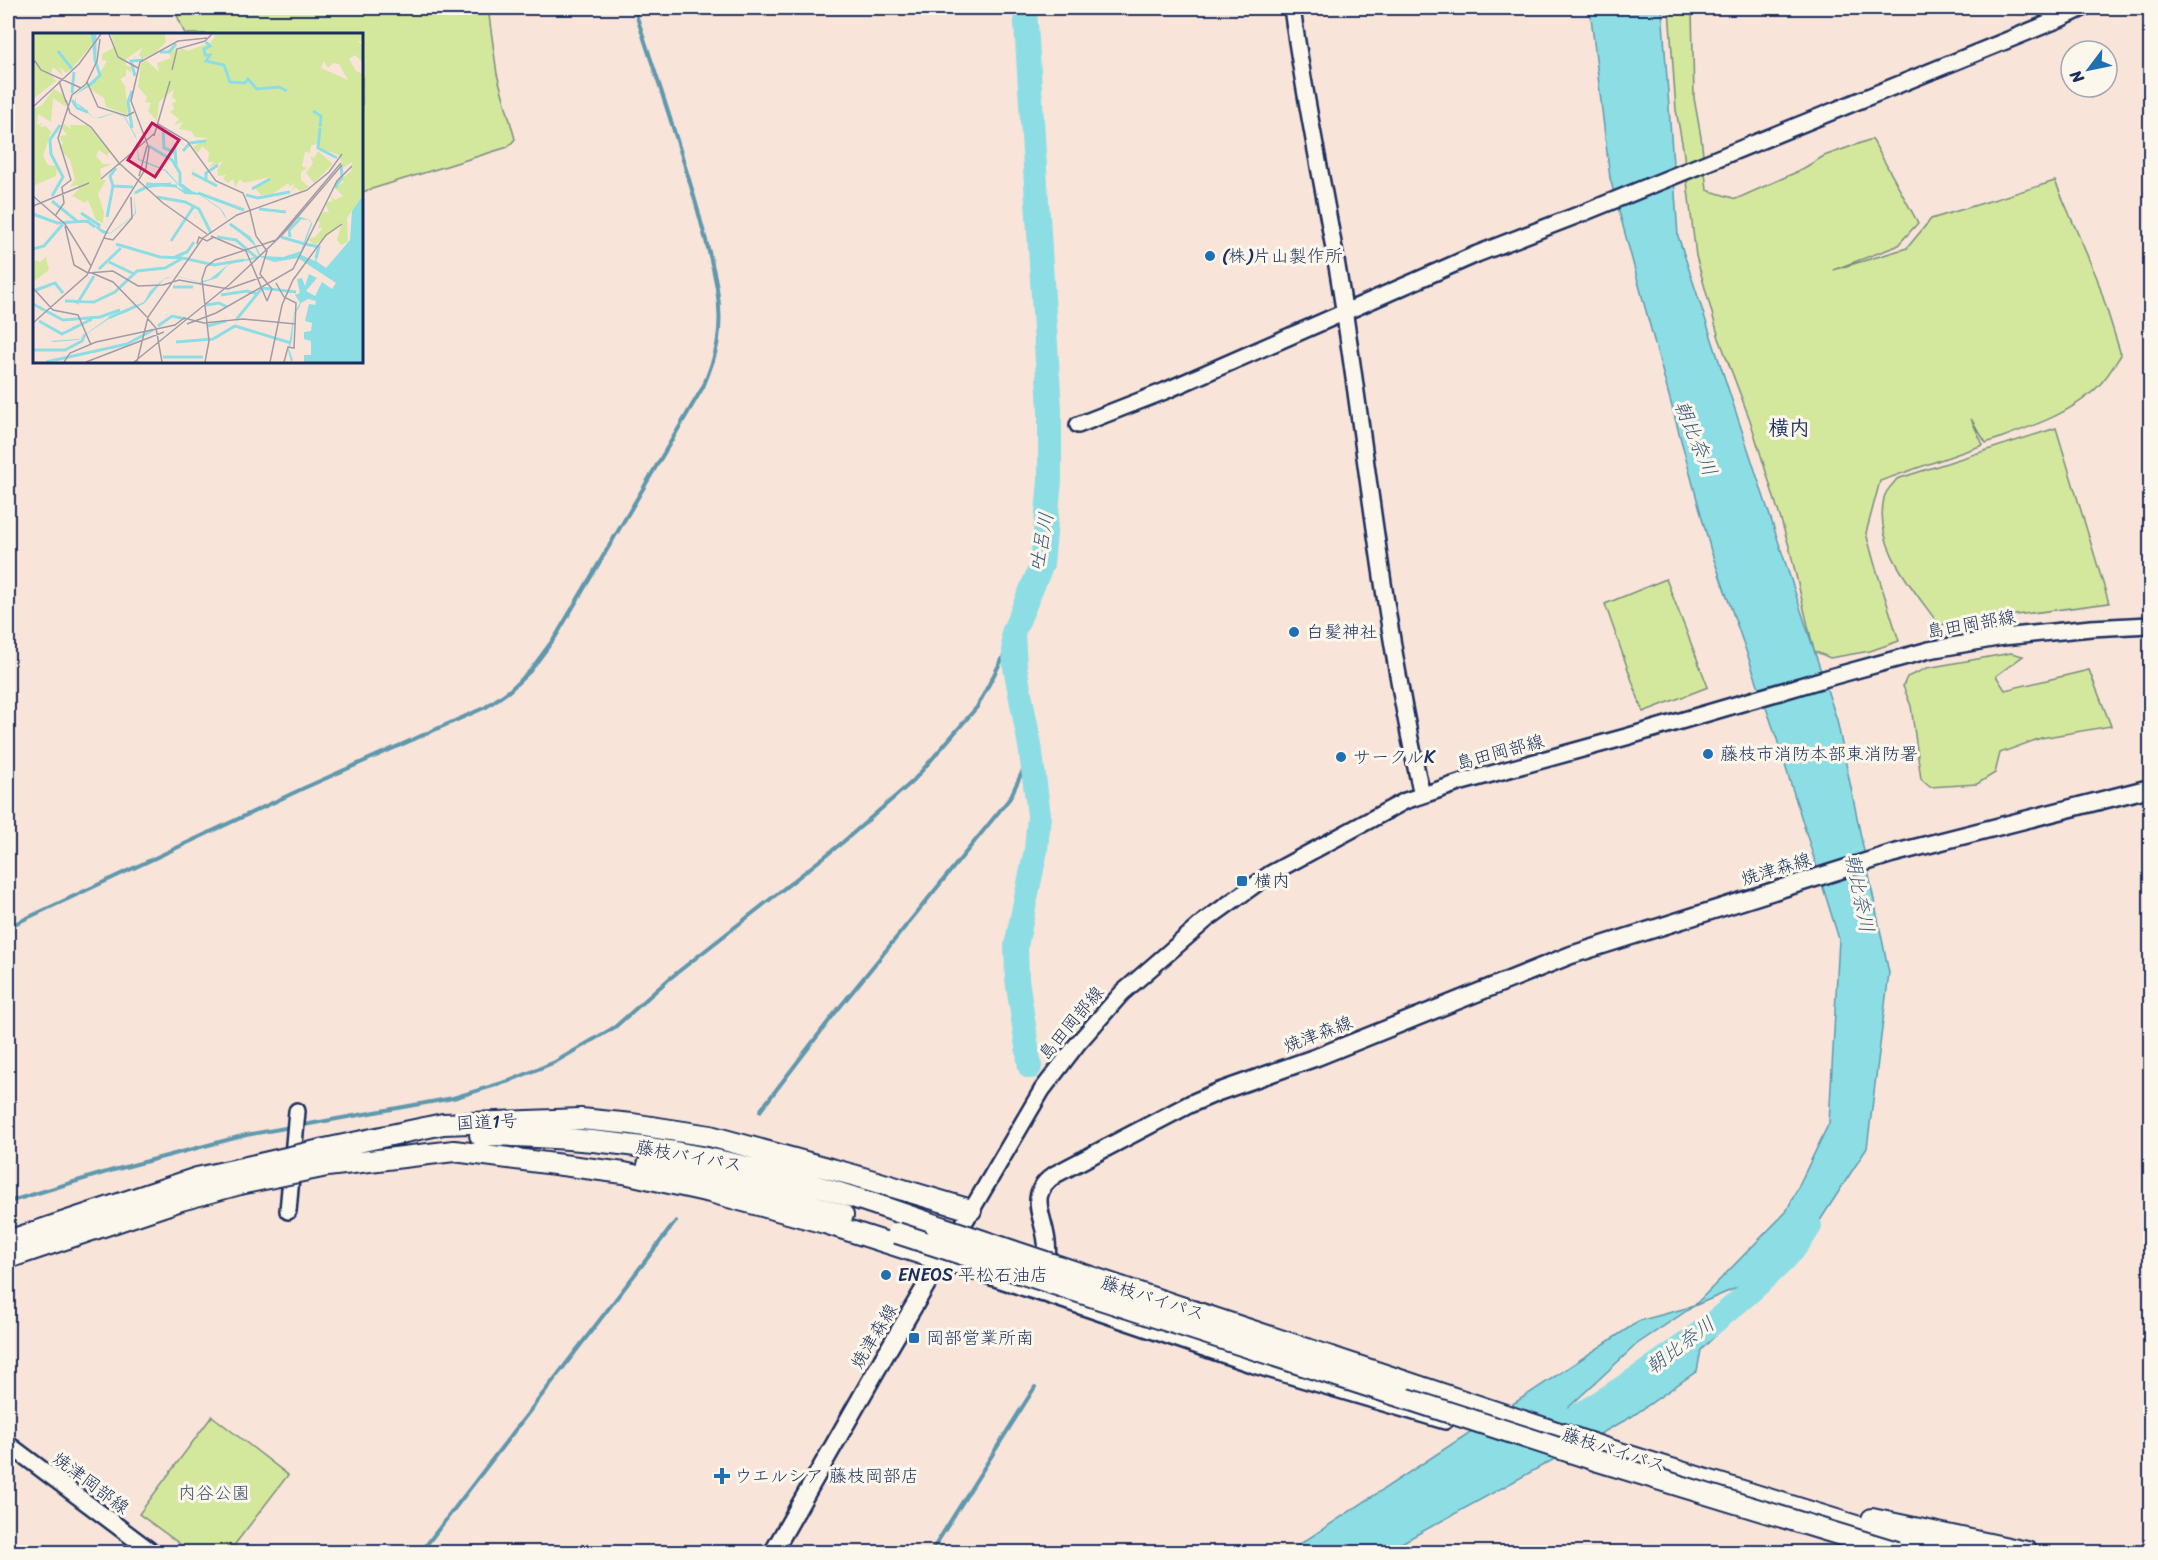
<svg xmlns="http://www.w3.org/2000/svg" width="2158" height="1560" font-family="Sriracha,'Klee One',sans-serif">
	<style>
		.green { fill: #d4e89d; stroke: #788c7e; stroke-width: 1.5 }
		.water { fill: #8ddee4; stroke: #5f98ae; stroke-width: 1.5 }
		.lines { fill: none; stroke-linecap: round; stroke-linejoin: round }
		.stream { stroke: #5f98ae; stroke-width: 4 }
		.river { stroke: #8ddee4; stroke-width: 24 }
		.secondary-casing { stroke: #1b2f5e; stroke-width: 20 }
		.primary-casing { stroke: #1b2f5e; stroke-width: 21 }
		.highway-casing { stroke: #1b2f5e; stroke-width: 24 }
		.secondary { stroke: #fbf7ec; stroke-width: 15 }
		.primary { stroke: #fbf7ec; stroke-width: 16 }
		.highway { stroke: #fbf7ec; stroke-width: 20 }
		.highway-bridge-casing { stroke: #1b2f5e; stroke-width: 24; stroke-linecap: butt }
		.highway-bridge { stroke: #fbf7ec; stroke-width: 20 }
		.poi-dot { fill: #1f6fb2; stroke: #fbf7ec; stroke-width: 2 }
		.labels { text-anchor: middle; stroke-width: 6; stroke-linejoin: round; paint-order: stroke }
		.poi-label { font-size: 18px; fill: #1b2f5e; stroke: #fbf7ec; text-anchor: start }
		.street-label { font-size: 18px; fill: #1b2f5e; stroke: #fbf7ec }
		.park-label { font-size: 18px; fill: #40546b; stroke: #fbf7ec }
		.water-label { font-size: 20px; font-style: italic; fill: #385b80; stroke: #fbf7ec }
		.quarter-label { font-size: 21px; font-weight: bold; fill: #1b2f5e; stroke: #fbf7ec }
		.inset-river { fill: none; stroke: #8ddee4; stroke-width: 3 }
		.inset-road { fill: none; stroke: #a09ca8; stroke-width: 1.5 }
		.view { fill: #c2185b; fill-opacity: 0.15; stroke: #c2185b; stroke-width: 3 }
		.inset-edge { fill: none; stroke: #1b2f5e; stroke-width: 3 }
	</style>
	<rect width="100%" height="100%" fill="#f9e4da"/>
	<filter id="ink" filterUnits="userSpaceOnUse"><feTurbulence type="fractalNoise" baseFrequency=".0167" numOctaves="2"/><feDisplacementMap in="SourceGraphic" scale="12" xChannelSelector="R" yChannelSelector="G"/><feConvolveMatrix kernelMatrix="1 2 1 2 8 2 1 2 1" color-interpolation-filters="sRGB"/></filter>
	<g filter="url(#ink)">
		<!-- green -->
		<path class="green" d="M174,8H488L497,74L515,139L508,147L362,192V34H185Z
			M1669,8H1691L1692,11L1694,98L1701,137L1707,190L1736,199L1799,171L1824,156L1872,139L1918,223L1897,246L1833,270L1907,248L1931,219L2055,181L2097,278L2121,355C2115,364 2109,374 2102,382C2075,414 2024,429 1986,443L1971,419L1983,445L1880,481L1866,533L1874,562L1899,641L1870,651L1830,658L1814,651L1789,546L1750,420L1719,338L1696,256L1683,148L1676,110Z
			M2056,428L2109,603L1939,625C1914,589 1873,547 1884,498C1885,491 1893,484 1897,479Z
			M1666,579L1708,687L1643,712L1605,604Z
			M2011,653L2023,656L1996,676L2005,690L2089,670L2111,726L2041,738L2000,753L1995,773L1977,784L1930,787L1921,779L1911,706L1903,686L1907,677L1927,668Z
			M212,1416L288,1475L229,1552H191L139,1514Z"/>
		<!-- water -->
		<path class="water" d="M1590,8H1662L1678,236L1837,720L1889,973L1867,1148L1808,1239L1750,1282L1694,1306L1637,1344L1569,1407L1612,1406L1693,1338L1751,1300L1701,1350L1697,1371L1631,1417L1385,1552H1288L1639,1321L1694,1306L1786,1212L1829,1123L1839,939L1776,736L1711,551L1610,178Z"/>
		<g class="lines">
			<!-- stream -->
			<path class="stream" d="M8,927L304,788L486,707L509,691L530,671L556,636L703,387C709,372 716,356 718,339C724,299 711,260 701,222C682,150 657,79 634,8
				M760,1111L835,1013L1010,798L1024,768L1030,746
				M298,1126L453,1098L509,1081L555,1062L615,1027L669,979L843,842L913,781L977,707L1008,648L1013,633
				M8,1202L110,1171L246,1135L291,1127
				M421,1552L676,1221
				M931,1552L1035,1387"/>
			<!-- river -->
			<path class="river" d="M1025,8L1050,409V481L1042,564L1013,633L1015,667L1030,746L1039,815L1036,850L1016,946L1017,979L1030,1067
				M1566,1423C1631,1384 1695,1341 1752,1290C1773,1271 1796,1251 1810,1226"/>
			<!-- secondary casing -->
			<g class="secondary-casing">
				<path id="secondary" d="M1292,8C1306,111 1330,213 1345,316C1369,476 1386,637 1422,795
					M2044,8L2062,18
					M1078,425L1165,391L1477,254L1583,213L2062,18L2083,8
					M288,1211L297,1111
					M954,1240L1042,1090L1078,1043L1122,993L1206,920L1270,874L1405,801L1462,782L1626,737L1834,676L1929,650L2003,637L2091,628L2150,625
					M1042,1293L1254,1365L1445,1421
					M8,1444L152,1552"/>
			</g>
			<!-- primary casing -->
			<g class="primary-casing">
				<path id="primary" d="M773,1552L884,1357L941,1260L1042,1293C1044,1279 1047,1264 1047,1250C1048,1219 1022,1196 1056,1174L1190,1104L1218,1092L1317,1057L1571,955L1891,854L2150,788"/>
			</g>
			<!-- highway casing -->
			<g class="highway-casing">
				<path id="highway" d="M480,1135C564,1136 648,1144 730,1163C800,1179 868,1201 935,1225
					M325,1149L443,1124L581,1119L632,1124L710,1136L853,1175L971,1210
					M648,1165L733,1181L843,1215
					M327,1166L454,1151L624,1173L710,1192L825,1223L941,1260
					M8,1241L197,1178L238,1169
					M8,1258L181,1200L240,1184
					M1403,1381L1610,1450L1940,1552
					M1872,1519L2027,1552"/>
			</g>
			<!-- secondary -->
			<use href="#secondary" class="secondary"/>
			<!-- primary -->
			<use href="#primary" class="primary"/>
			<!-- highway -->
			<use href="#highway" class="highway"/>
			<!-- highway-bridge casing -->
			<g class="highway-bridge-casing">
				<path id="highway-bridge" d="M238,1169L325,1149
					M240,1184L327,1166
					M935,1225L1403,1381
					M897,1233L1595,1460L1897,1552"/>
			</g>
			<!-- highway-bridge -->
			<use href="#highway-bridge" class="highway-bridge"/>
		</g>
	</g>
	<!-- markers -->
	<g class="poi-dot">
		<circle cx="1210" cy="256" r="6"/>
		<circle cx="1294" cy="632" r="6"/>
		<circle cx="1708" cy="754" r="6"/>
		<circle cx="1341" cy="757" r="6"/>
		<rect x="1236" y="875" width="12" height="12" rx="3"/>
		<circle cx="886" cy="1275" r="6"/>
		<rect x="908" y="1332" width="12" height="12" rx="3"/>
		<path d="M719 1467h6v6h6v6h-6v6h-6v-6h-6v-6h6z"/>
	</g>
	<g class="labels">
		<!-- poi labels -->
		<g class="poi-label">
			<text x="1222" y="262">(株)片山製作所</text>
			<text x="1306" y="638">白髪神社</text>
			<text x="1720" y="760">藤枝市消防本部東消防署</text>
			<text x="1353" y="763">サークルK</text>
			<text x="1254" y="887">横内</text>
			<text x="898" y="1281">ENEOS 平松石油店</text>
			<text x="926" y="1344">岡部営業所南</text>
			<text x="734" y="1482">ウエルシア 藤枝岡部店</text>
		</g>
		<!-- street labels -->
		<g class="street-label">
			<text transform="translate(1971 624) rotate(-10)" y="6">島田岡部線</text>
			<text transform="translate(1500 752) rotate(-15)" y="6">島田岡部線</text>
			<text transform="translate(1776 869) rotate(-17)" y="6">焼津森線</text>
			<text transform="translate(1071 1023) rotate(-50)" y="6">島田岡部線</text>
			<text transform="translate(1318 1034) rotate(-21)" y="6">焼津森線</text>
			<text transform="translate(487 1122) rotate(-3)" y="6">国道1号</text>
			<text transform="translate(689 1156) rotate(10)" y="6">藤枝バイパス</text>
			<text transform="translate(1153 1298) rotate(18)" y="6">藤枝バイパス</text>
			<text transform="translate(874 1336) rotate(-59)" y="6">焼津森線</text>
			<text transform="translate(1614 1450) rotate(18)" y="6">藤枝バイパス</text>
			<text transform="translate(91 1483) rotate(37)" y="6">焼津岡部線</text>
		</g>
		<!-- park labels -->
		<g class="park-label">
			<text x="214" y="1499">内谷公園</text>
		</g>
		<!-- water labels -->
		<g class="water-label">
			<text transform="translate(1696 438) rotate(67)" y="7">朝比奈川</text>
			<text transform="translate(1041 542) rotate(-80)" y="7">吐呂川</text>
			<text transform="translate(1860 893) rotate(79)" y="7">朝比奈川</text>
			<text transform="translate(1680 1345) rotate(-37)" y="7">朝比奈川</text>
		</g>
		<!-- quarter labels -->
		<g class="quarter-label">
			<text x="1789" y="435">横内</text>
		</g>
	</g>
	<!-- overview -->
	<g transform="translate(33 33)">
		<rect width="330" height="330" fill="#f9e4da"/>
		<path d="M0,1H58L61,4L58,13L39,35L31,29L38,36L33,40L27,34L30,43L20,34L18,41L23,48L0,66ZM78,1H132L133,9L123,19L109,26L106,22L110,14L92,27L93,32L88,31L98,34V39L93,36V43L87,46L92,53L95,82L73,74L71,65L57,56L74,28L69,27V21L82,14ZM180,1H330V9L324,8L330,12L329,29L322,22L316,26L323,38L330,41V162L314,185L315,209L308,212L304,207L308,193L282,212L274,206L282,204L290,195H285L287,189L282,188L289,179H296L292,170L300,168L297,162L302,167L310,163L302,155L311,149L308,147L318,138L319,129L310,135L306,122L285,115L286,110L278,113L277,120L272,119L269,133L274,135L268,139V147L276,154L267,158L262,154L258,159L262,150L256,154V150L239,161L228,162L222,155L237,144L211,150L207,146L202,154L200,146L195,150L190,146L193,142L185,143L184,137L190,128L175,135L181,129H175L176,119L169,113L165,120L160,114L174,105L162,104L158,98L146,96L150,89L141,92L146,86L137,79L141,76L139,70L144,68L139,64L141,56L126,69L124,88L115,78L118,70L112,69L114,64L105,54L108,30L113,27L126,39L124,30L138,25L136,20L145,14L142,21L149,15L154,18L177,10L182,4ZM291,28L295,35L300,30L306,31L315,47L288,35ZM21,56L32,63L33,74L20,65L18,89L5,81L4,92L10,90L6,94L13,93L18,99L10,123L15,132L24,133L23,143L0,153V76L9,72ZM31,91L38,96L37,92H55L77,119L74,121L76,124L66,117L63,123L70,131H79L67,136L69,147H73L65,161L71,179L70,190L63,187L55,167L52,170L39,163L46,156L45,152L37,154L42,146L37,127L26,115L30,110L26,103L34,102L28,94ZM285,118L300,131L281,150L273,140L280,130L277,123L281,125ZM13,224L16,237L0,249V227L7,229Z" fill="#d4e89d" fill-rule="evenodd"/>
		<path d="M58,1L62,4L63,29L66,40V43L62,50L42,62L43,70L50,74L60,84L63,85L81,80H85L92,84L103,103L106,126L129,135L134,138L149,155L165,160L187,175L191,180L195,189L220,207L228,223L250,224L268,218L270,211L278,190L276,187L265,186L261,182L277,187L279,191L269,218L266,221L282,228V226L285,222L283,228L293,235L317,207L319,178L330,162V329H271V322H278V308L271,306V299L278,298L279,290L272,288L276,271L282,272L283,268L275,266L268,270L266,275L261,282L259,307L256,316L260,327L258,329L255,317L260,287L261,280L267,270L262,262L267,260L264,246L269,245L272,253L276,241L284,245L273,258L282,263L289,249L299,256L303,250L265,225L241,229L227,224L218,227L204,229L195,232L184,245L168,250L143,243L131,246L112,270L94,279L77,285L45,307L21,309L17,308L3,300L0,290L3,300L17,308L46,306L79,282L111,269L117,258L132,245L144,243L166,249L177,246L197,230L226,223L221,212L195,189L187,176L167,162L152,161L138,151L105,157L101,162L103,180L101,183L78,200L72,201L69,200L60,192L77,200L96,186L102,180L101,161L104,157L112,153L139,151L151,158L132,138L105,127L103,105L91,84L82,80L67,85H61L42,70V62L66,42L61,27Z" fill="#8ddee4"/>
		<path class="inset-river" d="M173,9L177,13L171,16L172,22H177L173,28L191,32L197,49L212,50L215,46L224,56L246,54L254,58M25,18L39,36M127,19H136L143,11M102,43L98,28L110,27M56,53L67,42L62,27V3L58,1M39,60L41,39M39,67L44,75L55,79M280,78L288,83L287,94M99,95L95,69L99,58M130,95L131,115L143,120M287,95L285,115L304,125M116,113L139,127L147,140V151L158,159M142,114L143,132M150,118L157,110L173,108M159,140L184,153M173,148V140L185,132M113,151L144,153M80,153L100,154M302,155L309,144L308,132M219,156L237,146M102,160L116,153L138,151M165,160L211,177M213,162L225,165L257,159M19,163L30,144L18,121L17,107L27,92M124,164L152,169L166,176L178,200M19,168L44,188M226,176L253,179M48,180L66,192L65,196M0,181L24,190L54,188L62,194M74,184L80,153L77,143L83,135M197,191L218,206M184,204L203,207L224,225M248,204L272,211M257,204L256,197L267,186M138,208L161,173M83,211L127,224L150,225M272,211L286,214L283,225M0,216L11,213L30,191M142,224L154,219L161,209M76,229L101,241M66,236L88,215M140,254H160M3,257L22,250L30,260M188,262L214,258L224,261M32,268L61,269L82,259L104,238L132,235L150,225L181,232L211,227M0,271L30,287L67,284L87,277M44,271L61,243M173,272L186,270L194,274M76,285L103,273M203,287L229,255L263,259M6,288L29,301L59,286M125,293L139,283L153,286M174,293L193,288M143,309L180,306L202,293L258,310M0,317H32L49,308L52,301M130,324H170M13,329L94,311L120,297"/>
		<path class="inset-road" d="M76,1L85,24L105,35M0,32L2,28L8,37L48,55M139,37L144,16L172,8L179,1M26,48L33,69M54,49L65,74L94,83L101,79M33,67L37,80L58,94L86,130M0,74L46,31L68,1M125,91L154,108L183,148L210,160L217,177M121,103L137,48M86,130L130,170L174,201M106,143L114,113M68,146L122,100M0,163L32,191L58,233M0,173L56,150M217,178L223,203L234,218L227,241L239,256L234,268M22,183L31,170L29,154L38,147L25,105L39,62L53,51L64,28L67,6M32,193L41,232L55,240M178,203L213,218L234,268M71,205L80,207L99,185L98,164M164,211L166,204L174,208L181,204M55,240L80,238L105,253L130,252L146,247L195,256L229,244M59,240L80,249L114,284M243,250L251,264L263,270L261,315L255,314L251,329M0,255L20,277L45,282L58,312M115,286L123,295L129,329M0,290L54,242L74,198L113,135L116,115L98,68L107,29L145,8L174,5M154,291L183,280L260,236L304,148L319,133M31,329L37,320L63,309L142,292L151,285L171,290L210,286L263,291M53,329L131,299M101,329L196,252L250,201L309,132M104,329L115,284L170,205L204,182L274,157L296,139L309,121M172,329L176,308L169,246L173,234L182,227L243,207L308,130M237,329L249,272L260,247L293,202L309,191"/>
		<path class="view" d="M119,90L146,107L122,144L95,127Z"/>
		<rect width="330" height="330" class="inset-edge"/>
	</g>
	<!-- margin -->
	<rect width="2158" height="1560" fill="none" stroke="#fbf7ec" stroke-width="30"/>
	<rect x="15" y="15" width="2128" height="1530" fill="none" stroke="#1b2f5e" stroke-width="2" filter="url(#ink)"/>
	<!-- north arrow -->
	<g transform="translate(2089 69) rotate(238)"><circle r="28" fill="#fbf7ec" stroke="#a1a7b3" stroke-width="1.5"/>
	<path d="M0-4.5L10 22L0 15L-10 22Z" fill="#1f6fb2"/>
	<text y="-9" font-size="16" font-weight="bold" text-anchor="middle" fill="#1b2f5e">N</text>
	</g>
</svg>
